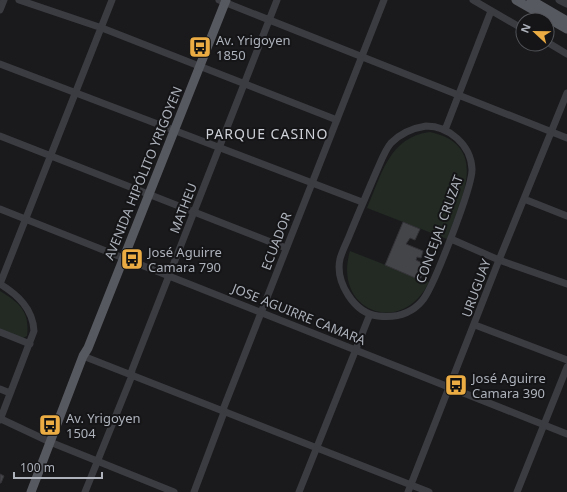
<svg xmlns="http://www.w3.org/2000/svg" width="567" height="492" font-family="'Noto Sans',sans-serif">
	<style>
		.green { fill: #222a23 }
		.building { fill: #444549; stroke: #343438 }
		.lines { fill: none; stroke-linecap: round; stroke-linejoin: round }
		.minor { stroke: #3b3c41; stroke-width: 7 }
		.major { stroke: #575960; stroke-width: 9 }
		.labels { text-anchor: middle; stroke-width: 4; stroke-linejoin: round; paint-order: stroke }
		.poi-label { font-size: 13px; fill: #adb2bb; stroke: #151517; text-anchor: start }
		.street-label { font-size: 13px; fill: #adb2bb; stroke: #151517 }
		.neighbourhood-label { font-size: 14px; letter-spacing: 1px; fill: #ced1d7; stroke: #151517 }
	</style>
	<rect width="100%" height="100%" fill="#1a1a1c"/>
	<!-- green -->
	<path class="green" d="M430,132C491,145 461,200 447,239L367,208C382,174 389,137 430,132Z
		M350,251L429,282C402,338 332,311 350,251Z
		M0,291C20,303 30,312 27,336L23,338L0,329Z"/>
	<!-- building -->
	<path class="building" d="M403,222L420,229L415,240L410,238L406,244L423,251L421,258L417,257L416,260L426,265L420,280L385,265Z
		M0,474L4,476L1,483H0Z"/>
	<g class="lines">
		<!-- minor -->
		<path class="minor" d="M19,0L102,28L337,120
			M219,0L567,138
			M473,0L523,29
			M559,0L567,4
			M0,10L4,0
			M547,42L567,54
			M0,64L362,202
			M426,126C449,126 471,145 472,169C473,185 433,289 422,301C411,314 395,318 378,316C354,313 335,282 340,259C342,251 347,242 350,234C359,212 368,191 377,170C381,161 385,150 391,143C401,133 413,128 426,126Z
			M445,130L491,11
			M0,136L286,248
			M524,199L567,216
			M0,209L567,434
			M451,239L499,260L567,284
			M0,284L112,0
			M0,284C18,295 33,309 34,331L0,420
			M475,325L567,360
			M0,332L30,344
			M83,356L429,492
			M0,389L10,393
			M1,419L50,442L174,492
			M85,492L131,378L132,370L277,0
			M194,492L223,415L224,407L384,0
			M299,492L370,314
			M408,492L499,260L567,93
			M517,492L567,367"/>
		<!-- major -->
		<path class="major" d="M516,0L567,29
			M531,0L567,21
			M31,492L83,356L88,348L226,0"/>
	</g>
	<!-- icons -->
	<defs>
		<g id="bus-square" transform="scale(1.15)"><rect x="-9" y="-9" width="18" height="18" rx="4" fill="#ebad43" stroke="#151517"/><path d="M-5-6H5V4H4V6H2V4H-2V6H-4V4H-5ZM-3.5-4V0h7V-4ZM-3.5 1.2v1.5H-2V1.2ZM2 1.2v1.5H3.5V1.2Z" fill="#111"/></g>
	</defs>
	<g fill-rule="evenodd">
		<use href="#bus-square" x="200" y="47"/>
		<use href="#bus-square" x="132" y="259"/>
		<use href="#bus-square" x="456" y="385"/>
		<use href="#bus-square" x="50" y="425"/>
	</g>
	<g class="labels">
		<!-- poi labels -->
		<g class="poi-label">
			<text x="216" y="45">Av. Yrigoyen<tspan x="216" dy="15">1850</tspan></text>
			<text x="148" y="257">José Aguirre<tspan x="148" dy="15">Camara 790</tspan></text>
			<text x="472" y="383">José Aguirre<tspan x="472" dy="15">Camara 390</tspan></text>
			<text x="66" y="423">Av. Yrigoyen<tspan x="66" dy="15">1504</tspan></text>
		</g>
		<!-- street labels -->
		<g class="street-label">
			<text transform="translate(143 173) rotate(-68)" y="5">AVENIDA HIPÓLITO YRIGOYEN</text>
			<text transform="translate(183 208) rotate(-69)" y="5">MATHEU</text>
			<text transform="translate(439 229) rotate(-70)" y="5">CONCEJAL CRUZAT</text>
			<text transform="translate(276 241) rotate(-69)" y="5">ECUADOR</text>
			<text transform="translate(476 288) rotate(-70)" y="5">URUGUAY</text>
			<text transform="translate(299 314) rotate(22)" y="5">JOSE AGUIRRE CAMARA</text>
		</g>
		<!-- neighbourhood labels -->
		<g class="neighbourhood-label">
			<text x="267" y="139">PARQUE CASINO</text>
		</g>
	</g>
	<!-- north arrow -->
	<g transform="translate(535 32) rotate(292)"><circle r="19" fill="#151517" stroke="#525459"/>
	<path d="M0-3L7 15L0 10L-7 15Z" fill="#ebad43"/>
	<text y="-6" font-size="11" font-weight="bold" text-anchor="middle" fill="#adb2bb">N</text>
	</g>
	<!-- scale -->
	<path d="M14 472v6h88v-6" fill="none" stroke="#adb2bb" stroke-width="2"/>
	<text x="20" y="472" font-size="12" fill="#adb2bb" stroke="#151517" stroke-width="3" paint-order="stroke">100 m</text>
</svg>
